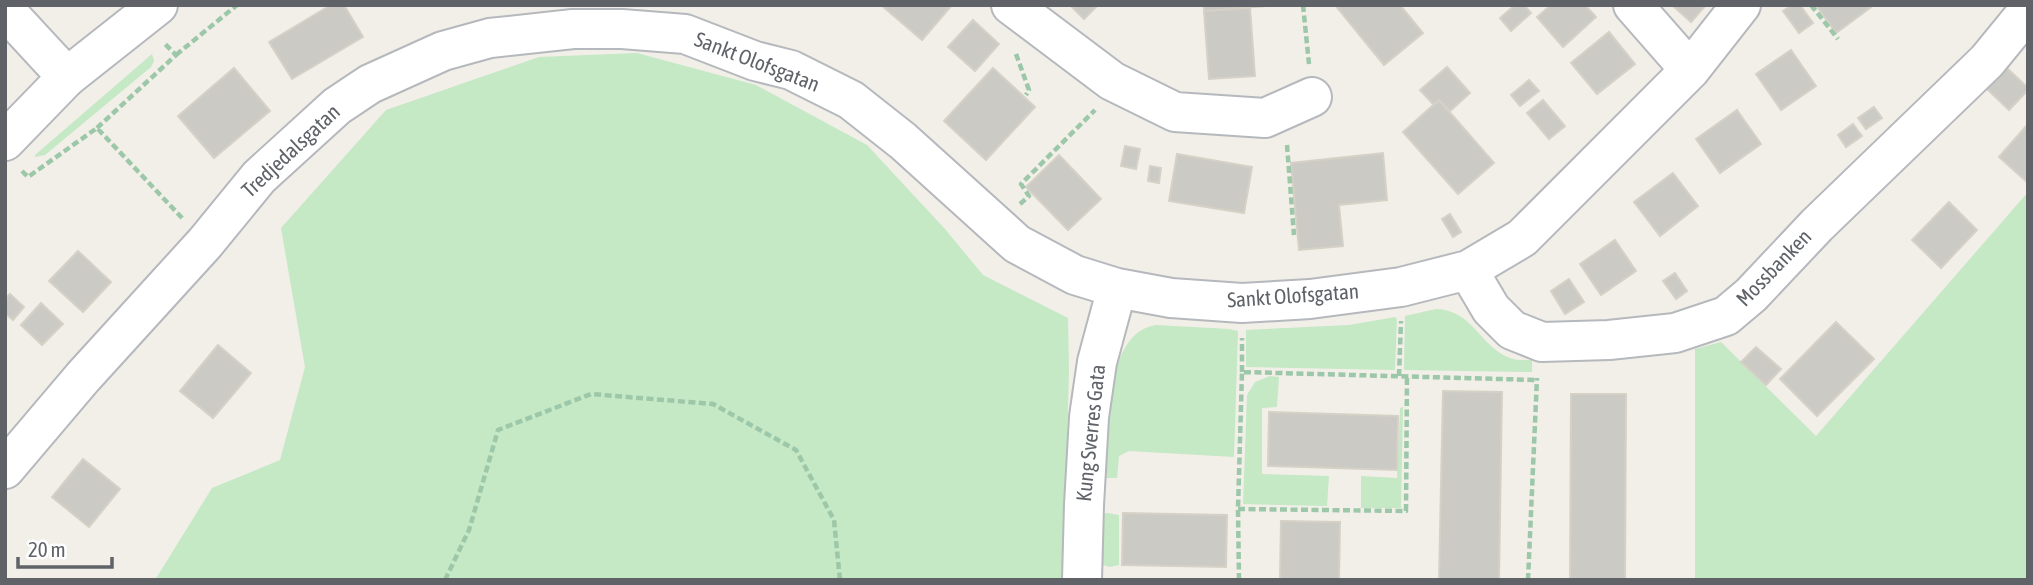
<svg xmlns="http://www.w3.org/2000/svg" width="2033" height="585" font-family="'Asap Condensed',sans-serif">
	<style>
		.green { fill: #c5e8c5 }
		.building { fill: #cccac5; stroke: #d6d1c6; stroke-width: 2 }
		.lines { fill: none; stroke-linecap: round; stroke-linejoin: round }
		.minor-casing { stroke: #b5b8bc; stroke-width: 42 }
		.tertiary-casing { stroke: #b5b8bc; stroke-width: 42 }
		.path { stroke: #9cc7a9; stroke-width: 4.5; stroke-dasharray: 7 3.5; stroke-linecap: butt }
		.minor { stroke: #fff; stroke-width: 38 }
		.tertiary { stroke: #fff; stroke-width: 38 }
		.labels { text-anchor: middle; stroke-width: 7; stroke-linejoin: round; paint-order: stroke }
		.street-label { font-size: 21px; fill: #5f6368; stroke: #fff }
	</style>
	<rect width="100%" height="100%" fill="#f1efe8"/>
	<!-- green -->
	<path class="green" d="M637,53L756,85L867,145L945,229L983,275L1068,318L1069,370L1063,580H155L212,488L280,460L305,367L281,228L386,110L539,57Z
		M152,54L154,61L151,67L45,155L35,157V155Z
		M2028,192V580H1695V349L1721,342L1816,436Z
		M1436,309C1473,310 1480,347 1510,358C1517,361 1525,360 1532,360V372L1404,370L1405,316Z
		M1395,317L1397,319L1395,370L1246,367V330L1349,325Z
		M1156,325L1229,329L1238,331L1234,457L1129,451L1119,456L1117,478H1098C1101,458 1104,439 1107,419C1112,388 1116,331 1156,325Z
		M1270,376L1279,377L1277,407L1262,408V474L1329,476L1327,506L1243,504L1247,395L1255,382Z
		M1403,407L1401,508H1361V476L1397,478L1400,408Z
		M1107,513L1119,515V565L1110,567L1100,564L1102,514Z"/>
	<!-- building -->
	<path class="building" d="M331,5H344L363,37L292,79L269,42Z
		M881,5H952L922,40Z
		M1070,5H1098L1084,19Z
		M1204,5H1266V6L1204,11Z
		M1335,5H1400L1423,33L1384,65Z
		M1515,5H1524L1531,13L1511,31L1500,18Z
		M1551,5H1585L1596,17L1563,47L1537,17Z
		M1672,5H1706L1691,22Z
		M1792,5H1800L1813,23L1799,33L1783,11Z
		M1816,5H1874L1836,33Z
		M1250,8L1255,76L1209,79L1204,11Z
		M973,20L999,44L975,71L948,47Z
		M1609,32L1635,64L1597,94L1571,63Z
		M1791,50L1816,86L1781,110L1756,74Z
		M1447,67L1470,93L1450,111L1439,100L1434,105L1420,90Z
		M234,68L270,111L214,158L178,116Z
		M993,68L1035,107L986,160L944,121Z
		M2007,68L2028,88V90L2009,110L1987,89Z
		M1529,80L1539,91L1520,106L1511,95Z
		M1439,100L1494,163L1458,194L1403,132Z
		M1543,100L1565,126L1549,139L1527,113Z
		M1874,107L1882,118L1866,129L1858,118Z
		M1737,110L1761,144L1720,173L1696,139Z
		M1853,124L1862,136L1846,147L1838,135Z
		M2028,124V183L1999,157Z
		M1125,146L1140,149L1136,169L1121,166Z
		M1383,153L1387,200L1339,205L1343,246L1299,250L1291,163Z
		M1177,154L1252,167L1244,213L1169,201Z
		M1059,155L1101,199L1068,230L1026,187Z
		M1150,166L1161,168L1159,183L1148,181Z
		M1673,173L1698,206L1660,236L1634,202Z
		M1949,202L1977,230L1941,268L1912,240Z
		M1450,214L1461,232L1453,237L1442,219Z
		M1615,240L1636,271L1601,295L1580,264Z
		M78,251L111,282L83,312L49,281Z
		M1675,273L1687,291L1676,299L1663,281Z
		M1569,279L1584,302L1565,314L1551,291Z
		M10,294L24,307L13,320L5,313V299Z
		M41,303L63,324L42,345L21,325Z
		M1836,322L1874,359L1817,416L1780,379Z
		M218,345L251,373L213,418L180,391Z
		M1756,347L1781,369L1766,385L1741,362Z
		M1443,391L1502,392L1499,580H1439Z
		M1571,394H1626L1625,580H1570Z
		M1269,412L1398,416L1397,470L1268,466Z
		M83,459L120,489L89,527L52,497Z
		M1123,513L1227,515L1226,567L1122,565Z
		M1281,521L1340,522L1339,580H1280Z"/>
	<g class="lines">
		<!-- minor casing -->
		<g class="minor-casing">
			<path id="minor" d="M1011,5L1112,81L1175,112L1265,118L1312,97
				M1633,5L1690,70
				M5,10L67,77
				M1468,270L1491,309L1512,330L1542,342L1609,340L1675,333L1726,316L1751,295L1817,225L1987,61L2028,11
				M5,469L83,377L205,243L259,177L337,106L370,84L443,51L490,38L573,29H622L685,34L755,61L791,70L851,100L903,141L1017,244L1075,275L1117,288L1171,298L1242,303L1310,299L1401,287L1468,270L1522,238L1690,70L1741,5
				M1082,580L1084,505L1089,417L1097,362L1117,288"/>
		</g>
		<!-- tertiary casing -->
		<g class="tertiary-casing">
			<path id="tertiary" d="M5,141L67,77L158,5"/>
		</g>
		<!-- path -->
		<path class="path" d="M1303,5L1309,64
			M1811,5L1838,39
			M1016,54L1029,90L1026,95
			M176,55L237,5
			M97,128L176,55L164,43
			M1287,145L1294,235
			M22,171L28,177L97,128L183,219
			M1020,204L1029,196L1021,184L1095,110
			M1242,372V338
			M1399,376L1401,321
			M1238,509L1406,511L1407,376
			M445,580L469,530L498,430L591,394L713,404L796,450L834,520L840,580
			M1239,580L1238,509L1242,372L1537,380
			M1528,580L1537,378"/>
		<!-- minor -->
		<use href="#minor" class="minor"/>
		<!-- tertiary -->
		<use href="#tertiary" class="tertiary"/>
	</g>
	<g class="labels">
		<!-- street labels -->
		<g class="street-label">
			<text transform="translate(757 62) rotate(21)" y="7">Sankt Olofsgatan</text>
			<text transform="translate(291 151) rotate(-43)" y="7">Tredjedalsgatan</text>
			<text transform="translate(1774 268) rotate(-46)" y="7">Mossbanken</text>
			<text transform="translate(1293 296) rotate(-4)" y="7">Sankt Olofsgatan</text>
			<text transform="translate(1091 433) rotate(-84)" y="7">Kung Sverres Gata</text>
		</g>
	</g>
	<!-- border -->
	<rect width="2033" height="585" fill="none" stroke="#5f6368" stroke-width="14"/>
	<!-- scale -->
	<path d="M18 557v10h94v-10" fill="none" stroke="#5f6368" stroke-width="3.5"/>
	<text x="28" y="557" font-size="21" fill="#5f6368" stroke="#ffffff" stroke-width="5" paint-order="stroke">20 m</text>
</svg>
